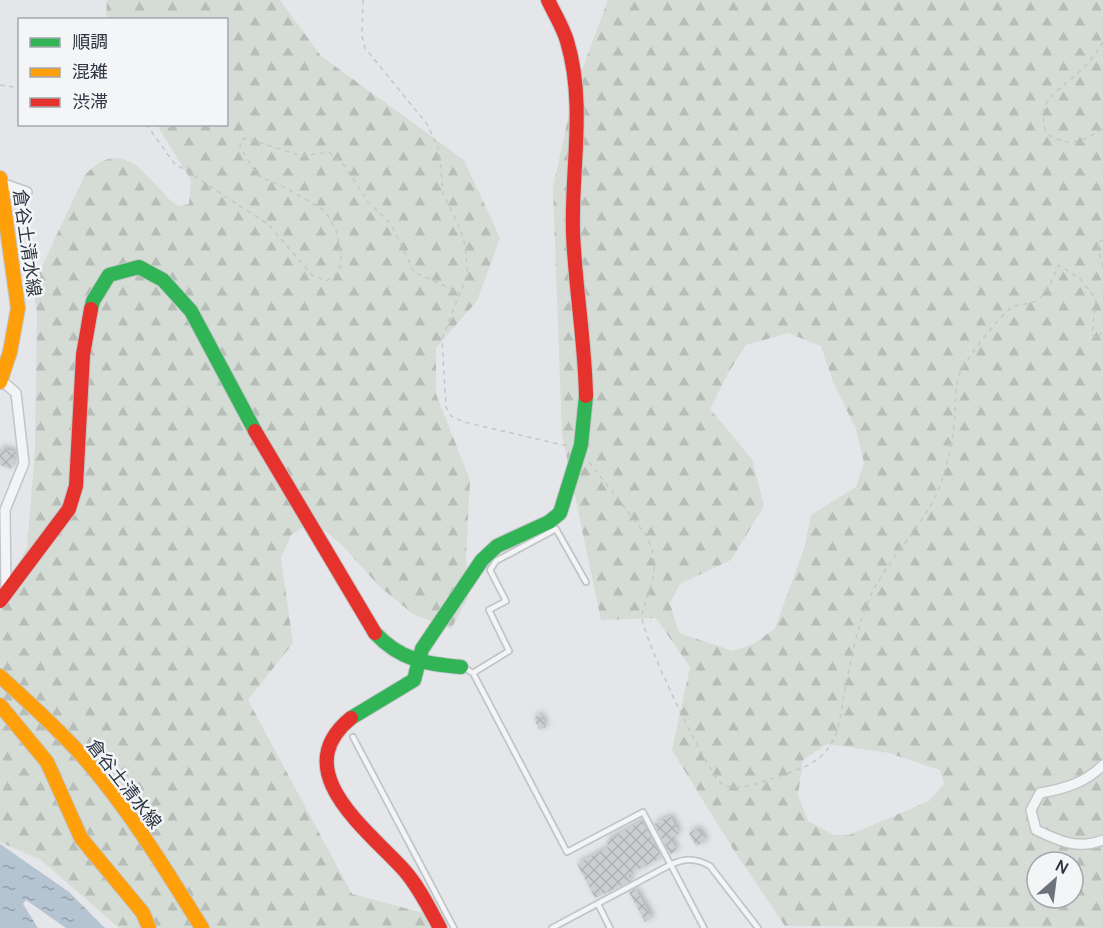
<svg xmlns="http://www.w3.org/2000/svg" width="1103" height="928" font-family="Manrope,'Noto Sans JP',sans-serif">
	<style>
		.forest { fill: url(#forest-firs); fill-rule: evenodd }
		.water { fill: url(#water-ripples) }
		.building { fill: url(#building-cross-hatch); filter: url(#shadow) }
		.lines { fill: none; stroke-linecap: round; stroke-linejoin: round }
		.lane-casing { stroke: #c2c4c7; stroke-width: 8 }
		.street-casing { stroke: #c2c4c7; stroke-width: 12 }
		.fast-casing { stroke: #c2c4c7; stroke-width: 16 }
		.slow-casing { stroke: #c2c4c7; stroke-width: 16 }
		.jam-casing { stroke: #c2c4c7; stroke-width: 16 }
		.path { stroke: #c4c7c8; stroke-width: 1.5; stroke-dasharray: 4.5 4.5; stroke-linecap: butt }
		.lane { stroke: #f3f4f5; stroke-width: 4.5 }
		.street { stroke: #f3f4f5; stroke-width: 9 }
		.fast { stroke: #30b455; stroke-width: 14 }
		.slow { stroke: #ff9f0a; stroke-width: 14 }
		.jam { stroke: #e5322d; stroke-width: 14 }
		.labels { text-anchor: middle; stroke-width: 5; stroke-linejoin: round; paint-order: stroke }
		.street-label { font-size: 18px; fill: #2c3541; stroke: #f3f5f7 }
	</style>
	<defs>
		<pattern id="forest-firs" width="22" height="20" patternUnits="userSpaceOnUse" patternTransform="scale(1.5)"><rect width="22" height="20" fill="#d5dcd5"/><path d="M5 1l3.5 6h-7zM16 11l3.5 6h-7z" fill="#b7bdb8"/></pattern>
		<pattern id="water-ripples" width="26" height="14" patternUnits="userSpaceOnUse" patternTransform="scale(1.5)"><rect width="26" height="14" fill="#b5c4d1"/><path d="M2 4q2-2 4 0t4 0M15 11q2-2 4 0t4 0" fill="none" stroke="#93a0ab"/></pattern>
		<pattern id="building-cross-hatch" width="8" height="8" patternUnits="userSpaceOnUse" patternTransform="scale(1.5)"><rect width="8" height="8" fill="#cdced1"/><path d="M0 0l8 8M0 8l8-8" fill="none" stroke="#b0b2b5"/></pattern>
		<filter id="shadow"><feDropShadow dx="2.5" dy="-2.5" stdDeviation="3" flood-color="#0004"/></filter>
	</defs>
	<rect width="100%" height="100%" fill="#e4e6e9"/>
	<!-- forest -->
	<path class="forest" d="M107,0H280L321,56L464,160L500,238L477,301L436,348V394L470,480L466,557L468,598L451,629L413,614L379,586L343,546L313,521L291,535L281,558L293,643L248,700L352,894L427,914L432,928H119L41,860L0,842V597L27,547L35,450L37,313L33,285L85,175C122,135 145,175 171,201L179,206L189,204L191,180L157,125L226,124V20L106,19Z
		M608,0H1103V928L785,926L733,849L672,750L690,667L656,618L601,620L562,434L553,188L573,95ZM788,333L821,346L833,382L856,429L864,463L856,487L811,515L804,549L775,628L755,643L733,651L679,633L670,603L680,584L731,560L764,506L752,459L710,409L728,373L746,345ZM827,744L889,753L940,770L944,784L929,801L849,835H834L808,821L798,795L803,760ZM1037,862H1073V898H1037Z"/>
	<!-- water -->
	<path class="water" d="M0,844L69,892L105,928H66L26,900L23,904L38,928H0Z"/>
	<!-- building -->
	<path class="building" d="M0,448L16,452L11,469L0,465Z
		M540,714L546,727L539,730L534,718Z
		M670,816L679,833L670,838L677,851L670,854L654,824Z
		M642,821L662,857L628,875L631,881L595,898L577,864L609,847L606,841Z
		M698,828L706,841L696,846L689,833Z
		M635,889L652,918L645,922L629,892Z"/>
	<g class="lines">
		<!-- lane casing -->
		<g class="lane-casing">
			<path id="lane" d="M462,667L473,673L567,852L643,812L704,928
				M473,673L509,651L489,610L506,601L490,570L496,561L556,529L586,582
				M353,737L454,928
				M598,904L610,928
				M552,928L670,865C685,858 696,858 710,866L758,928"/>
		</g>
		<!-- street casing -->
		<g class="street-casing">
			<path id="street" d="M1,183L27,192
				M1,380L16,393L24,463L5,510L6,591
				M1103,765C1085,783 1064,789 1040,793L1031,810L1036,830C1059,841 1078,850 1103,840"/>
		</g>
		<!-- fast casing -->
		<g class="fast-casing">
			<path id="fast" d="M91,309L93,301L109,275L139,267L163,280L191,311L255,431
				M375,633C400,660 426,664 461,667
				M351,718L414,680L422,649L482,560L497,546L549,522L560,513L581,445L586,396"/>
		</g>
		<!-- slow casing -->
		<g class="slow-casing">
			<path id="slow" d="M0,178L18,308L10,352L0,382
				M0,676C29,703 59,729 85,759C130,811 166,870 202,928
				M0,705L47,762L81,838L143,913L149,928"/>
		</g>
		<!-- jam casing -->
		<g class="jam-casing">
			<path id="jam" d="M548,0C554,13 563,27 567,41C586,104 571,169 573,232C575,287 585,341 586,396
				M255,431L375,633
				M0,601L69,509L76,486L83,355L91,309
				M351,718C286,771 368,830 404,870C419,887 429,908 440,928"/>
		</g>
		<!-- path -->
		<path class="path" d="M363,0L362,36L365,48L427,124L439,150L443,193L461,231L466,248L467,275L442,339L446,407L451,416L464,422L567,446
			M1103,42C1096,53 1089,64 1079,72C1057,93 1036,98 1046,133C1069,148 1081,143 1103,128
			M0,85L20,88
			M146,124L174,163L269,225L312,275L326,281L336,274L342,263L337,232L325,211L288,189L257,175L240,147L241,140L246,138L302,156L329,152L344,165L368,202L391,224L414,272L460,293
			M1103,240L1097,243L1103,268
			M589,462L646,535C658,559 656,574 647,598C645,604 642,611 642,617C644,641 702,760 718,780C729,793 749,786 762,782C781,775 804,770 819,758C842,739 840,710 846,684C852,655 858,623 870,597C889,555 927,525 942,480C948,463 952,443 954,425C956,409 954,387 960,373C967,358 1000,314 1013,307C1024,302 1035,306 1043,295C1050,287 1054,275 1059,265L1080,279L1096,299L1092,335L1098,338L1103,330"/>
		<!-- lane -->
		<use href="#lane" class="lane"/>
		<!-- street -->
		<use href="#street" class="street"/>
		<!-- fast -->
		<use href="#fast" class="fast"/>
		<!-- slow -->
		<use href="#slow" class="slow"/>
		<!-- jam -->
		<use href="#jam" class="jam"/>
	</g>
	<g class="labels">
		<!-- street labels -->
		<g class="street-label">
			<text transform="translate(27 243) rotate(82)" y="6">倉谷土清水線</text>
			<text transform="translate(124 784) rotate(52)" y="6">倉谷土清水線</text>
		</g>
	</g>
	<!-- legend -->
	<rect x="18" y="18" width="210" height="108" fill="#f3f5f7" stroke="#a3a8ae" stroke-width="1.5"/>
	<rect x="30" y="38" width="30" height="9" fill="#30b455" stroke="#a3a8ae" stroke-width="1.5"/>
	<text x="72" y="48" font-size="18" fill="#2c3541">順調</text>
	<rect x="30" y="68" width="30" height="9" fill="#ff9f0a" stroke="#a3a8ae" stroke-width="1.5"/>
	<text x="72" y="78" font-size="18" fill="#2c3541">混雑</text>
	<rect x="30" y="98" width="30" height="9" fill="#e5322d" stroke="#a3a8ae" stroke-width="1.5"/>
	<text x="72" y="108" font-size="18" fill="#2c3541">渋滞</text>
	<!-- north arrow -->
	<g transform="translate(1055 880) rotate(28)"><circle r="28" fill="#f3f5f7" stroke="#a3a8ae" stroke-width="1.5"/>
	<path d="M0-4.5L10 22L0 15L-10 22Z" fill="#6c737c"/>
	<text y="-9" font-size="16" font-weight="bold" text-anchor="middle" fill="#2c3541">N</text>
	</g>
</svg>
